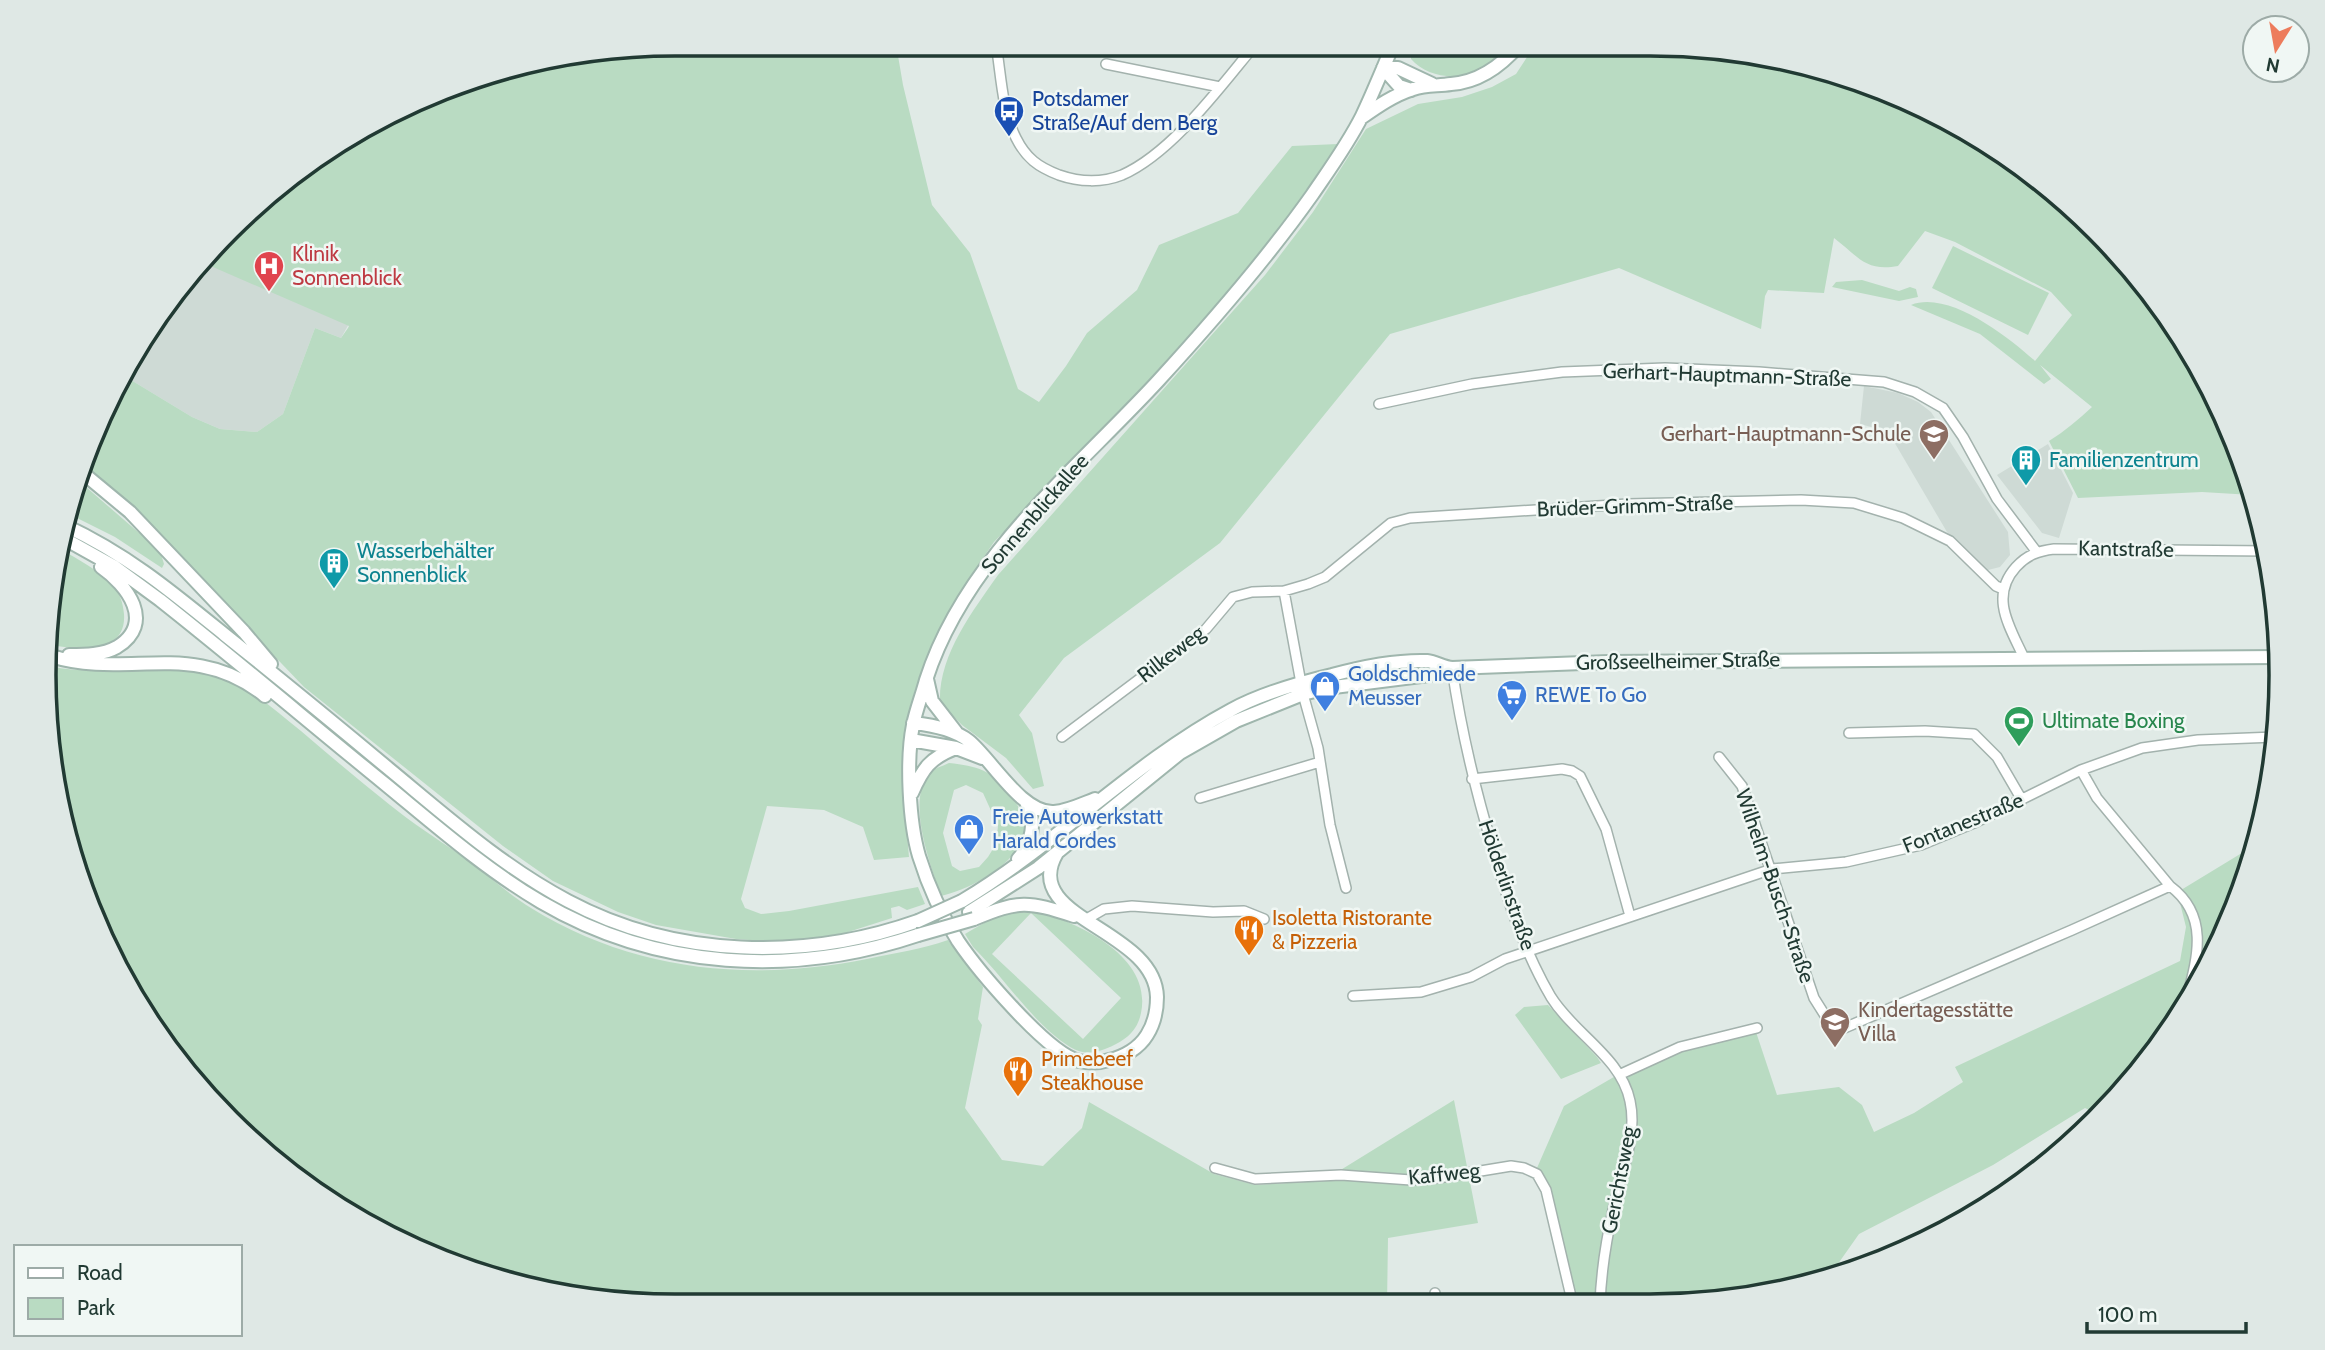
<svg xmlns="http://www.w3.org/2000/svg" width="2325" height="1350" font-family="Cabin,sans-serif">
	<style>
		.built { fill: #cedad5 }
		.green { fill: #b9dbc2; fill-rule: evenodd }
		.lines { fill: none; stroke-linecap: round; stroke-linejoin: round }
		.minor-casing { stroke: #a3b2ad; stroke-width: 12 }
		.secondary-casing { stroke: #9fb6ad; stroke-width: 16 }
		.minor { stroke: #fff; stroke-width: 9 }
		.secondary { stroke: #fff; stroke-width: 12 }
		.secondary-bridge-casing { stroke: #9fb6ad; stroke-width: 16; stroke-linecap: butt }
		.secondary-bridge { stroke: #fff; stroke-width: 12 }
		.labels { text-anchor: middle; stroke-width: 5; stroke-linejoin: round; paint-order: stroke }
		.transit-label { font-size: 21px; fill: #164399; stroke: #f0f7f4; text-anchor: start }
		.health-label { font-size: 21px; fill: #be3a42; stroke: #f0f7f4; text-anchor: start }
		.street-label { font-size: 21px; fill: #213a33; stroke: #f0f7f4 }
		.education-label { font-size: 21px; fill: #785e54; stroke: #f0f7f4; text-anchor: end }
		.culture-label { font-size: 21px; fill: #0d838f; stroke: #f0f7f4; text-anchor: start }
		.shop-label { font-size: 21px; fill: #366cbe; stroke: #f0f7f4; text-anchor: start }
		.leisure-label { font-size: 21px; fill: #27864d; stroke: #f0f7f4; text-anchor: start }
		.food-label { font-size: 21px; fill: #c56008; stroke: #f0f7f4; text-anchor: start }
		.rim { fill: none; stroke: #213a33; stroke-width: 3.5 }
	</style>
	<rect width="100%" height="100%" fill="#e0eae6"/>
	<!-- built -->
	<path class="built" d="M359,138L360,304L341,338L315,328L283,414L257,432L220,429L192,417L126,377L150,324L291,174Z
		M1864,386L1898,393L1918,402L1931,412L2008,532L2010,555L2000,567L1984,571L1947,532L1893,440L1875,428L1860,424Z
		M2048,444L2073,493L2059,538L2042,533L1997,475Z"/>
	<!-- green -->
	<path class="green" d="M675,44H896L903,85L932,205L970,253L1018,389L1039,402L1066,366L1087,333L1137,290L1159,245L1238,213L1292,146L1338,144L1296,205L1245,272L1169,359L994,542L960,592L922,670L911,703L902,777L909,857L874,860L863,827L824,810L767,806L741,899L745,908L761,914L789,911L918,887L925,904L907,910L899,906L891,908L892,918L845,933L813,938L777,942L736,939L656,925L618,912L553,881L503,846L304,687L140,516L116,493L85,468L126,377L192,417L220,429L257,432L283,414L315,328L341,338L348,328L349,326L206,264L291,174L472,77Z
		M1411,45H1510C1502,53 1494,62 1484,68C1462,81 1428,79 1411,59Z
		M1535,45H1663L1680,56L1734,54L1853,77L2000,150L2096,228L2175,324L2233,433L2252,495L2202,492L2078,498L2049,441C2065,431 2079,419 2092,407L2040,365L2051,379L2044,384L1980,334L1911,305C1949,290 2008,337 2035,361L2072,315L2051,292L1955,242L1925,231L1898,266C1865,272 1858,256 1834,238L1824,293L1768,290L1765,296L1761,329L1619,268L1390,334L1220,543L1064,658L1019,715L1032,733L1044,786L1033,789L1006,758L962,725L940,703C938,656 972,612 998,575L1265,275L1313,212L1366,129L1418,104L1462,97L1492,87L1516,74Z
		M1953,246L2049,293L2028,335L1932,288Z
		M1862,280L1899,291L1910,287L1916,289L1918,297L1899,301L1832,287L1836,282Z
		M79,481L160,551L164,564L162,568L115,537L65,512Z
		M62,550C79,560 98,570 112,584C120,593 123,603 124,614C127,654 79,650 52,645Z
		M50,666C108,680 172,655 228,679C255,691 278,713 301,731C330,756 360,781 390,805C412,823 436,838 459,854C484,871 505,892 531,908C635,972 750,982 867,959C895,953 922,949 948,940L983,987L978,1019L982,1025L965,1108L1002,1160L1043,1166L1082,1128L1089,1102L1214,1174L1255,1185L1340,1180L1339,1171L1454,1100L1478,1223L1388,1238L1387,1305H633L472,1273L325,1200L174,1060L77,878L45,716Z
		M949,763C977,766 992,770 1009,793C1017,803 1027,819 1024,833C1017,865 970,889 941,896C931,866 905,800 930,773C934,768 943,766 949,763ZM966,785L983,793L998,826L996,844L988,857L979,867L960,871L952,866L943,833L954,790Z
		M2255,845L2233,916L2175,1025L2101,1116L2085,1108L1993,1165L1859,1234L1828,1278L1692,1305H1574L1549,1188L1537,1168L1564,1106L1619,1074L1680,1050L1756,1032L1777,1095L1839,1087L1862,1105L1874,1132L1914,1113L1963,1082L1955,1067L2180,961L2186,927L2178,895L2182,897L2200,946L2184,894L2181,890Z
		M1031,909C1076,922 1153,955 1141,1013C1137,1033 1123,1042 1105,1049C1092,1054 1082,1054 1070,1047C1033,1024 1004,977 973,947L965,934C989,920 1001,912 1031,909ZM1031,913L1121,998L1083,1039L992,954Z
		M1548,1005L1597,1057L1601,1063L1561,1079L1515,1015L1524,1007Z"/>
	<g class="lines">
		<!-- minor casing -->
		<g class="minor-casing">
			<path id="minor" d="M996,44C1001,74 1002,111 1016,138C1026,158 1038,167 1059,175C1079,182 1102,183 1122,175C1172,153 1220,87 1255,45
				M1106,64L1220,87
				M1379,404L1472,384L1562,372L1665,368L1759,372L1884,382L1915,392L1943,408L1963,437L1997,499L2036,551
				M1284,591L1303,694L1318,748L1330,825L1346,888
				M2024,658C2010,627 1989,597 2016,567C2027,555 2038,551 2054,549L2269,551
				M1452,668C1461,730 1475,789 1493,849C1507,899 1524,951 1551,997C1574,1034 1621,1057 1630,1101C1638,1137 1620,1176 1613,1210C1606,1241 1601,1273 1600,1305
				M1849,733L1925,731L1974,734L1997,757L2022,800
				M1062,737L1206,629L1233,597L1252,592L1284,591L1308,584L1325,577L1391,523L1410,518L1628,504L1801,500L1854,503L1903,518L1950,541L1996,586L2003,589
				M1719,757L1742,786L1814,998L1831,1025L1842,1029L2072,930L2170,886
				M2081,770L2097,798L2170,886C2213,918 2195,965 2184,1009
				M1472,779L1562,769L1572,771L1580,776L1606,829L1630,916
				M1200,798L1320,762
				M1085,920L1104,909L1132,906L1213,912L1244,911L1264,919
				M1353,996L1421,992L1471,977L1505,959L1772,869L1846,862L1921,845L1974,823L2081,770L2142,748L2198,740L2275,737
				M1621,1074L1680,1047L1757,1028
				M1215,1168L1255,1179L1341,1175L1411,1180L1438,1178L1511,1166L1524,1168L1537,1174L1546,1190L1573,1305
				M1435,1305V1293"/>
		</g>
		<!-- secondary casing -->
		<g class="secondary-casing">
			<path id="secondary" d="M1383,68H1398L1432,84
				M1383,68L1399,86L1411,90
				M1361,118C1378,106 1394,95 1413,89C1426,85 1437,86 1451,84C1479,82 1501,66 1519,45
				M83,473L130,512L244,632L271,664
				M64,525C128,555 171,591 225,635C280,679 335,724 389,769C446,816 503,867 568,901C675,958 805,961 918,921
				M63,538L115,567L160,600C236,660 310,723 385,784C435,825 485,869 541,902C657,970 793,977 918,935
				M69,655C85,655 103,655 117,647C156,623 127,585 101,567
				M51,656C128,680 194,638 265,696
				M927,679L932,701L956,732
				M913,723C932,725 954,729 969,741C992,760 1022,814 1054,812C1068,811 1082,804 1095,799
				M911,740L956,748L982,758
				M912,793C923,768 930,758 956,748
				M1057,853C1018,919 1155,928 1157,997C1157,1010 1154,1024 1147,1035C1139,1048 1124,1057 1109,1060C1100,1063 1089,1063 1079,1061C1047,1053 977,969 958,941C942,916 928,885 919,856C909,822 906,760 913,725C916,710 922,695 926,680C965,558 1074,472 1158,381C1212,322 1266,260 1312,195C1329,170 1348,144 1362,116C1373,93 1383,68 1393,45
				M1018,859C1032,843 1037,821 1026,802
				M962,901C1057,844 1134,762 1231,710C1262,693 1298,683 1332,675C1361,667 1396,660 1427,661C1436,662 1443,667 1452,668L1609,662L2279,657
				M969,912L1038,868L1180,753L1236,721L1303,694L1326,688L1429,675L1452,668
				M974,919C1019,900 1028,901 1074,916"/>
		</g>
		<!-- minor -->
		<use href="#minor" class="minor"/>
		<!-- secondary -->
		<use href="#secondary" class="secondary"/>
		<!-- secondary-bridge casing -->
		<g class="secondary-bridge-casing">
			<path id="secondary-bridge" d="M918,921L962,901
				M918,935L974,919"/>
		</g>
		<!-- secondary-bridge -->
		<use href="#secondary-bridge" class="secondary-bridge"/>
	</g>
	<!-- icons -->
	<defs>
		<g id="bus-pin" transform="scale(1.575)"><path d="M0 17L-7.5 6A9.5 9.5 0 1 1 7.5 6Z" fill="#1a4fb4" stroke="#f0f7f4"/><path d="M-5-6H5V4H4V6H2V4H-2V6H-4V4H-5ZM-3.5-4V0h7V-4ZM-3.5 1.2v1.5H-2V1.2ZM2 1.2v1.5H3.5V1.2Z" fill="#fff"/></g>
		<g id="hospital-pin" transform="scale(1.575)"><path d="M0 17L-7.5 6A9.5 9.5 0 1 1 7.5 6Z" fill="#e0444e" stroke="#f0f7f4"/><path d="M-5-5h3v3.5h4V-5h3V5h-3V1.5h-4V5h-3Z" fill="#fff"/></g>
		<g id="school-pin" transform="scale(1.575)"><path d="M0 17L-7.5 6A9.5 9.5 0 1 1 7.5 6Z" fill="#8d6e63" stroke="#f0f7f4"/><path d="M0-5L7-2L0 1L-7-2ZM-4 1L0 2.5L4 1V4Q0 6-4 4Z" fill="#fff"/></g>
		<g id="building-pin" transform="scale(1.575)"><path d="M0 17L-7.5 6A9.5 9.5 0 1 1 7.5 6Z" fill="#0f9aa8" stroke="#f0f7f4"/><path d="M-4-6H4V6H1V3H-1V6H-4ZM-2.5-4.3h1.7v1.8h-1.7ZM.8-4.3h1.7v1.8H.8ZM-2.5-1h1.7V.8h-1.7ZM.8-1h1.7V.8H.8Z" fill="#fff"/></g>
		<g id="shop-pin" transform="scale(1.575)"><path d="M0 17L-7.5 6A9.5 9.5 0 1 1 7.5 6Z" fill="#3f7fe0" stroke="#f0f7f4"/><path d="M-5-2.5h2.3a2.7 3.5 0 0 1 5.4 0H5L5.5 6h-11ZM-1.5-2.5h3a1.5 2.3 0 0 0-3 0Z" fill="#fff"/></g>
		<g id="supermarket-pin" transform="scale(1.575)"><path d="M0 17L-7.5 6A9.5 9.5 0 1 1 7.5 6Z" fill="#3f7fe0" stroke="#f0f7f4"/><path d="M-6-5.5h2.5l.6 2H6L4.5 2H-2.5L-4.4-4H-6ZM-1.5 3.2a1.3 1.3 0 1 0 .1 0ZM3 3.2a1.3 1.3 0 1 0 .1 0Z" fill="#fff"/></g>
		<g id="stadium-pin" transform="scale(1.575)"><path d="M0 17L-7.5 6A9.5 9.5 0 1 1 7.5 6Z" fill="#2e9e5b" stroke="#f0f7f4"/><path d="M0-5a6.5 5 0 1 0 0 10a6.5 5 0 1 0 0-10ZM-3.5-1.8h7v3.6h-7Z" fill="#fff"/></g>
		<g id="restaurant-pin" transform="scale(1.575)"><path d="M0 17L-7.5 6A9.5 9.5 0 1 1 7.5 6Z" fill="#e8710a" stroke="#f0f7f4"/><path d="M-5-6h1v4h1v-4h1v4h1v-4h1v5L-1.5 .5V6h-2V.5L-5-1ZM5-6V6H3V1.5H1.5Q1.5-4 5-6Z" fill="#fff"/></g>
	</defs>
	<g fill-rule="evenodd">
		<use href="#bus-pin" x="1009" y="111"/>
		<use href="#hospital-pin" x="269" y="266"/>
		<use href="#school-pin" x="1934" y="434"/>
		<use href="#building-pin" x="2026" y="460"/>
		<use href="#building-pin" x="334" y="563"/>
		<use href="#shop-pin" x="1325" y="686"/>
		<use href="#supermarket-pin" x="1512" y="695"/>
		<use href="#stadium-pin" x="2019" y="721"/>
		<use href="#shop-pin" x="969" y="829"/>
		<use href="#restaurant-pin" x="1249" y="930"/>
		<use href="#school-pin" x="1835" y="1022"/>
		<use href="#restaurant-pin" x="1018" y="1071"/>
	</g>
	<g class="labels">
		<!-- transit labels -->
		<g class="transit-label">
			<text x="1032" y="106">Potsdamer<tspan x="1032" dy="24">Straße/Auf dem Berg</tspan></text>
		</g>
		<!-- health labels -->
		<g class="health-label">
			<text x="292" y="261">Klinik<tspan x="292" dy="24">Sonnenblick</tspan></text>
		</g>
		<!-- street labels -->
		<g class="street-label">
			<text transform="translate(1727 375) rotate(2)" y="7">Gerhart-Hauptmann-Straße</text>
			<text transform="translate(1635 506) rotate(-2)" y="7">Brüder-Grimm-Straße</text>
			<text transform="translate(1035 514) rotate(-49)" y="7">Sonnenblickallee</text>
			<text transform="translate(2126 549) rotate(1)" y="7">Kantstraße</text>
			<text transform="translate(1171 654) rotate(-38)" y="7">Rilkeweg</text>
			<text transform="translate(1678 661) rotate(-1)" y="7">Großseelheimer Straße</text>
			<text transform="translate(1963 823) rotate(-22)" y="7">Fontanestraße</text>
			<text transform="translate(1507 885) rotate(71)" y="7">Hölderlinstraße</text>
			<text transform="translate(1775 886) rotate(71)" y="7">Wilhelm-Busch-Straße</text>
			<text transform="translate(1444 1174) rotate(-6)" y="7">Kaffweg</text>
			<text transform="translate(1619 1180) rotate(-79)" y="7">Gerichtsweg</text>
		</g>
		<!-- education labels -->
		<g class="education-label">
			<text x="1911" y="441">Gerhart-Hauptmann-Schule</text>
			<text x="1858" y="1017" text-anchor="start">Kindertagesstätte<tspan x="1858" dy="24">Villa</tspan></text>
		</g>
		<!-- culture labels -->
		<g class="culture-label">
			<text x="2049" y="467">Familienzentrum</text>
			<text x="357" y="558">Wasserbehälter<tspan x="357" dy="24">Sonnenblick</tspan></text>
		</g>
		<!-- shop labels -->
		<g class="shop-label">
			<text x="1348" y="681">Goldschmiede<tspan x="1348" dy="24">Meusser</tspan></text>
			<text x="1535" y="702">REWE To Go</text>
			<text x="992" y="824">Freie Autowerkstatt<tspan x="992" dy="24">Harald Cordes</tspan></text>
		</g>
		<!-- leisure labels -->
		<g class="leisure-label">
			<text x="2042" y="728">Ultimate Boxing</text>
		</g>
		<!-- food labels -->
		<g class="food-label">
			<text x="1272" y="925">Isoletta Ristorante<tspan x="1272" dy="24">&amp; Pizzeria</tspan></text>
			<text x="1041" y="1066">Primebeef<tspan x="1041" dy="24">Steakhouse</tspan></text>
		</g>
	</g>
	<!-- crop -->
	<path d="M0 0H2325V1350H0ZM675 56H1650A619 619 0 0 1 2269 675V675A619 619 0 0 1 1650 1294H675A619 619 0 0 1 56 675V675A619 619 0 0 1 675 56Z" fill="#dfe8e5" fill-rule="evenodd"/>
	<path class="rim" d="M675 56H1650A619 619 0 0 1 2269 675V675A619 619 0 0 1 1650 1294H675A619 619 0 0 1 56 675V675A619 619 0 0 1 675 56Z"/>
	<!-- legend -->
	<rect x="14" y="1245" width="228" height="91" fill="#f0f7f4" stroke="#9daba7" stroke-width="2"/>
	<rect x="28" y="1268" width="35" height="10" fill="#ffffff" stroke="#9daba7" stroke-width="2"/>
	<text x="77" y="1280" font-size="21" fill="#213a33">Road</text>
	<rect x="28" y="1298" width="35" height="21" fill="#b9dbc2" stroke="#9daba7" stroke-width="2"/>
	<text x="77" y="1315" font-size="21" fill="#213a33">Park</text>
	<!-- north arrow -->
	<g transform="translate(2276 49) rotate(191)"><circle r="33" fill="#f0f7f4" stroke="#9daba7" stroke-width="2"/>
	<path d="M0-5L12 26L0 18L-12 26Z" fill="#ed7c5c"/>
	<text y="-10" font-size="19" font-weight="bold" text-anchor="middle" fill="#213a33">N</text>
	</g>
	<!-- scale -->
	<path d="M2087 1322v10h159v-10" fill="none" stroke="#213a33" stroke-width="3.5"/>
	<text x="2098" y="1322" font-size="21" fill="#213a33" stroke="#f0f7f4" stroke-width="5" paint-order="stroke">100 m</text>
</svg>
